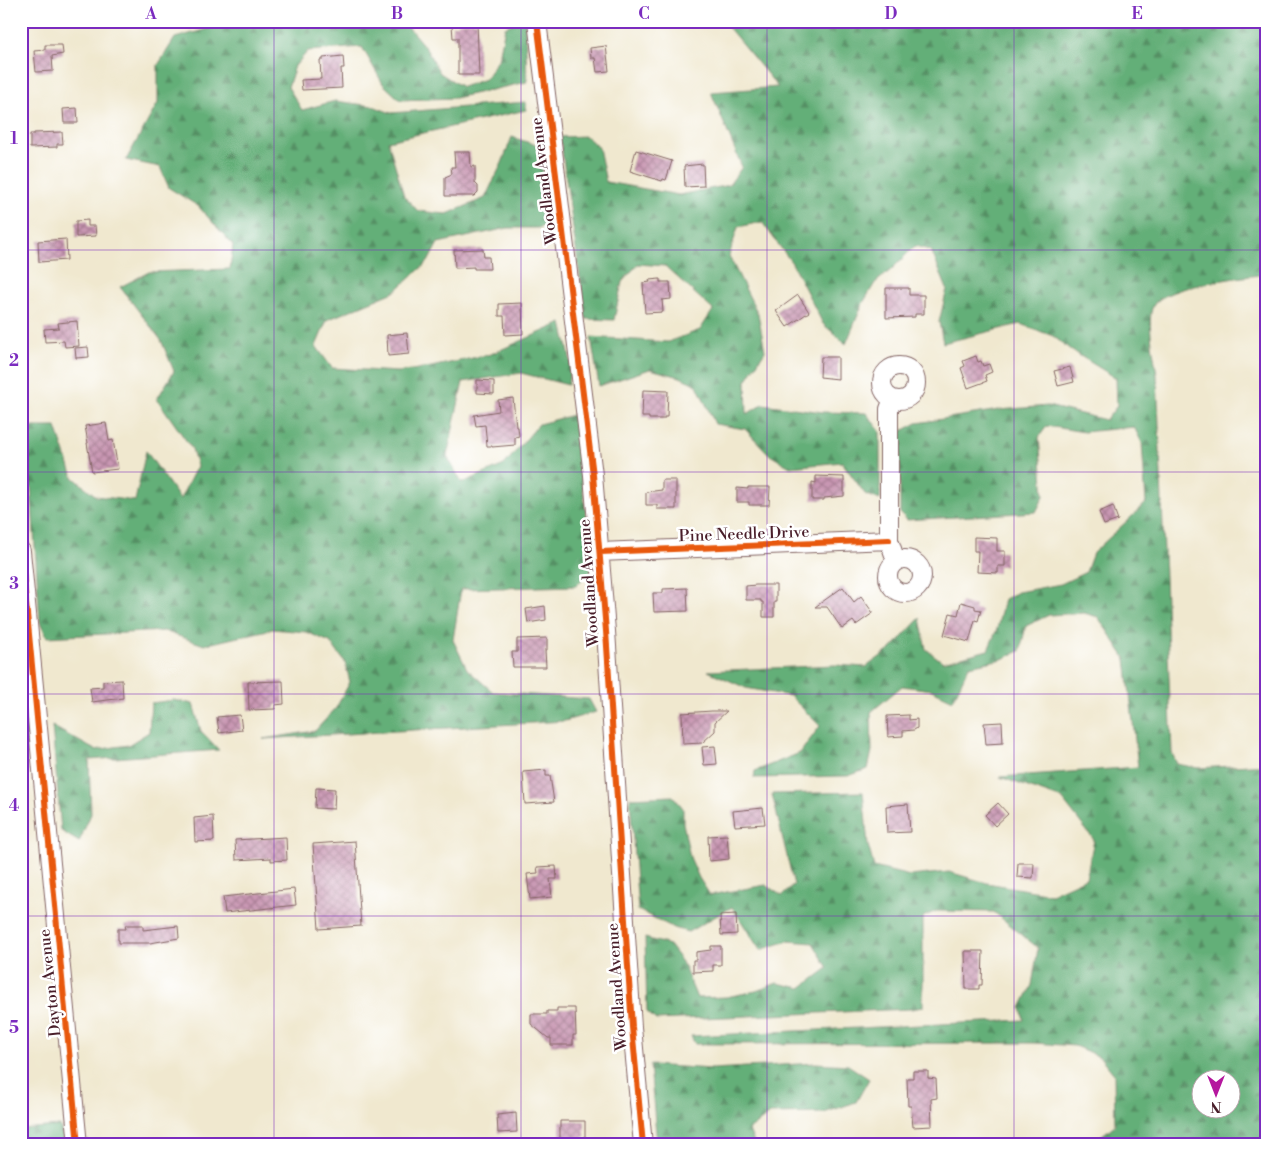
<svg xmlns="http://www.w3.org/2000/svg" width="1288" height="1166" font-family="'Libre Bodoni',serif">
	<style>
		.forest { fill: url(#forest-firs); stroke: #566752; fill-rule: evenodd }
		.building { fill: url(#building-cross-hatch) }
		.lines { fill: none; stroke-linecap: round; stroke-linejoin: round }
		.minor-casing { stroke: #846564; stroke-width: 20 }
		.minor { stroke: #fff; stroke-width: 18 }
		.cycleway-casing { stroke: #fff; stroke-width: 9 }
		.cycleway { stroke: #e8590c; stroke-width: 6 }
		.grid { fill: none; stroke: #7b2cbf; stroke-width: 1; stroke-opacity: 0.55 }
		.labels { text-anchor: middle; stroke-width: 5; stroke-linejoin: round; paint-order: stroke }
		.street-label { font-size: 16px; fill: #4a1f2b; stroke: #fff }
		.neatline { fill: none; stroke: #7b2cbf; stroke-width: 2 }
		.grid-label { font-size: 16px; text-anchor: middle; font-weight: bold; fill: #7b2cbf }
	</style>
	<defs>
		<pattern id="forest-firs" width="22" height="20" patternUnits="userSpaceOnUse" patternTransform="scale(1.25)"><rect width="22" height="20" fill="#63af78"/><path d="M5 1l3.5 6h-7zM16 11l3.5 6h-7z" fill="#548e63"/></pattern>
		<pattern id="building-cross-hatch" width="8" height="8" patternUnits="userSpaceOnUse" patternTransform="scale(1.25)"><rect width="8" height="8" fill="#c997b3"/><path d="M0 0l8 8M0 8l8-8" fill="none" stroke="#a57b92"/></pattern>
	</defs>
	<rect width="100%" height="100%" fill="#fff"/>
	<filter id="ink" filterUnits="userSpaceOnUse"><feTurbulence type="fractalNoise" baseFrequency=".02" numOctaves="2"/><feDisplacementMap in="SourceGraphic" scale="10" xChannelSelector="R" yChannelSelector="G"/><feConvolveMatrix kernelMatrix="1 2 1 2 8 2 1 2 1" color-interpolation-filters="sRGB"/></filter>
	<filter id="wash" filterUnits="userSpaceOnUse"><feTurbulence type="fractalNoise" baseFrequency=".0096" numOctaves="4" result="noise"/><feDisplacementMap in="SourceGraphic" scale="20" xChannelSelector="R" yChannelSelector="G"/><feGaussianBlur stdDeviation="1.12" result="paint"/><feColorMatrix in="noise" values="0 0 0 0 0 0 0 0 0 0 0 0 0 0 0 0 0 1.4 0 .05"/><feComposite in="paint" operator="in"/></filter>
	<g filter="url(#wash)">
		<rect width="100%" height="100%" fill="#f0e8cf"/>
		<!-- forest -->
		<path class="forest" d="M236,21H403L425,47L440,73L462,87L485,79L499,58L505,27L519,21H525L527,82L455,98L400,100L383,84L362,47L308,51L295,66L288,87L302,110L335,101L373,106L391,113L526,102V110L388,141L404,196L418,211L447,214L485,198L502,163L512,137L539,146L551,223L538,228H508L438,243L428,262L394,292L327,320L316,346L332,368L398,372L431,367L491,354L562,323L571,362L568,385L521,373L463,382L447,456L462,483L504,465L539,424L573,415L594,569L576,586L461,589L453,640L467,669L493,692L589,699L596,712L565,721L263,739L315,731L336,708L350,682L345,662L330,642L306,632L272,629L204,645L164,631L47,637L40,622L27,427H56L73,477L96,496L135,501L146,451L180,499L197,466L192,449L157,399L174,371L161,340L120,287L149,272L230,269L233,245L198,206L169,188L160,167L126,160L158,103V65L175,38Z
			M723,21H841L842,27L1005,21H1267V274C1244,277 1164,285 1153,306C1146,321 1155,359 1157,375L1172,753L1177,764L1198,768L1267,764V1145H1089L1115,1125L1114,1074L1100,1057L1075,1046L1034,1043L695,1044L691,1036L1024,1020L1021,1008L1032,985L1038,948L994,912L936,911L923,917V1007L911,1009L656,1020L647,1012L645,938L669,945L682,962L697,998L726,997L756,991L777,983L801,988L828,968L813,943L788,941L760,950L732,907L688,932L674,928L638,910L630,798L673,796L683,808V823L690,857L699,878L710,895L766,885L782,896L794,885L772,794L863,792L868,845L874,867L910,876L949,872L987,883L1051,894L1086,878L1094,840L1062,799L1000,777L1138,767L1126,659L1098,617L1084,613L1049,615L1026,626L1020,651L1002,659L969,666L953,700L932,690L902,686L871,712L872,751L868,769L848,776L754,778L755,771L800,753L820,726L790,696L746,688L708,671L835,665L866,667L891,649L920,618L926,649L943,662L988,650L997,629L1004,599L1018,592L1061,584L1086,572L1093,553L1146,503L1142,443L1134,427L1084,432L1047,426L1039,437L1044,496L1036,512L907,520L900,513V432L917,423L999,410L1048,406L1106,420L1117,406L1116,378L1072,351L1053,336L1020,324L943,343L939,322L947,289L931,250L915,246L892,269L875,283L863,303L846,344L823,324L792,263L762,222L738,227L729,256L758,314L765,351L746,381L747,414L763,404L823,412L866,413L880,431V500L865,494L842,462L790,467L770,455L745,429L715,424L697,385L680,377L650,369L599,386L591,337L668,342L700,330L713,310L665,266L638,264L622,282L614,320L586,319L560,137L586,136L599,148L606,182L679,195L729,185L742,167L711,92L778,87ZM1200,1078H1230V1108H1200Z
			M21,675L29,696L26,769L21,778Z
			M174,700L193,704L201,731L219,750L89,760L91,814L79,842L61,831L52,726L95,750L128,745L149,732L151,703Z
			M816,1063L848,1065L869,1079L856,1102L824,1113L770,1114L749,1130L755,1145H657L650,1065L712,1069Z
			M60,1126L66,1145H21V1129Z"/>
		<g id="blocks">
			<!-- building -->
			<path class="building" d="M477,22L479,75H458V38H453L452,25H458V23Z
				M45,45H62L63,54L52,56L53,71L36,72L34,51L45,50Z
				M606,46L609,71L597,72L595,58H591L590,48Z
				M343,56L344,68H341L342,88L302,90L301,80L321,79L320,60H323V58Z
				M77,108L78,123H64L63,109Z
				M62,132L63,144H57V147L30,148V134H34V133Z
				M636,150L672,161L666,180L663,179L662,181L630,171Z
				M454,152H470L471,167L475,166V183L478,186V192L474,196H445V177L452,174L451,167H455Z
				M703,164L704,186L685,187L684,166Z
				M88,220V226H95L96,236L76,237V221Z
				M66,239L67,260L39,262L38,241Z
				M483,249L484,257H489L490,269H474V267L455,268L454,250Z
				M660,279V282H670L671,299L662,300L663,312L645,313L643,283L650,282L649,280Z
				M886,288H909V295H924V314H915V317L886,318Z
				M798,295L809,312L787,327L776,311Z
				M522,303L523,334L505,335L504,316H499V304Z
				M77,321L79,346L65,347L64,341L45,342L44,329L59,328L58,323Z
				M407,333L409,354L388,356L387,335Z
				M88,347L89,357L76,358L75,348Z
				M976,356L978,362L981,361L983,366L989,364L992,372L985,375L987,381L968,388L961,368L965,366L963,361Z
				M821,357H838V379L820,377Z
				M1070,367L1074,382L1058,386L1054,371Z
				M477,380L494,381V394L477,393Z
				M643,390L668,391L667,417H664V419H649V417H642Z
				M513,398L516,427H518L519,436L515,437V445L492,447V446H487L485,425L476,426L474,415L499,411L498,400Z
				M106,423L109,441L113,440L118,469L92,472L87,443H88L85,426Z
				M816,476L844,477V496L824,498V500H812V482L816,483Z
				M662,480H676V509H657V505H646V492L662,490Z
				M748,487H770L769,505H749V502H737V488L748,489Z
				M1113,506L1118,520L1104,525L1099,512Z
				M974,537L997,538V551H1005V566H998V573L977,572L978,551H974Z
				M756,585H776V602H774V617H763V602H761V600H746V586Z
				M843,587L854,602L861,596L873,613L856,625L853,621L842,629L827,607H815Z
				M687,588L688,611L654,612L653,593H663V589Z
				M961,602L975,606V609L981,610L978,621L975,620L969,642L944,635L950,613L958,615Z
				M545,606L546,620L528,623L526,609Z
				M547,638V650H545L546,667H513L512,652H517V639Z
				M122,680L123,698L92,702L90,688L103,687V681Z
				M283,681L284,704L275,705V709L249,710L248,682Z
				M712,711H727L715,722V731L702,743L683,744L682,713Z
				M240,715L242,730L219,733L217,717Z
				M909,715V720L917,719V728L914,730L903,731V736L888,737L887,716Z
				M1002,722L1003,743L986,744L984,723Z
				M715,746L717,764L704,765L702,747Z
				M546,770V776H550L554,802L525,804L523,772Z
				M316,788L335,789L334,809L315,808Z
				M998,803L1008,814L995,826L985,815Z
				M908,804L910,832L887,833L886,806Z
				M763,808L765,824L735,826L733,811Z
				M213,816L214,841L195,842L194,818Z
				M727,835L729,859L709,861L708,836Z
				M286,837L287,860L271,861V858L236,860L235,840Z
				M355,841L361,926L319,929L313,844Z
				M1018,863H1034L1033,878L1017,877Z
				M556,866L557,879H550L552,897L530,899L527,874L538,873L537,867Z
				M294,889L296,905L225,913L223,897Z
				M736,914L737,934L721,935L720,915Z
				M125,925H143V930L178,926L179,938L150,943H119V940H118V929H126Z
				M711,946H721V965H713V971L693,972V960H696V952L711,950Z
				M965,951H983L982,985H979V989H966Z
				M557,1008H575L576,1035H573V1045H551V1038H548L531,1024V1014H547V1011H557Z
				M913,1071H928V1078L936,1079L937,1098L931,1099L932,1126L913,1127L911,1106H908L907,1078H913Z
				M516,1113L517,1132L498,1133L497,1115Z
				M560,1121H585V1137H583V1145H560Z"/>
		</g>
	</g>
	<g filter="url(#ink)">
		<use href="#blocks" fill-opacity="0" stroke="#846564" stroke-width="1"/>
		<g class="lines">
			<!-- minor casing -->
			<g class="minor-casing">
				<path id="minor" d="M537,21L593,475L606,631L632,1027L643,1145
					M882 383a17 17 0 1 1 34 0a17 17 0 1 1-34 0Z
					M893,399L889,409V540L896,561
					M21,551L78,1145
					M600,552L889,540
					M888 576a17 17 0 1 1 34 0a17 17 0 1 1-34 0Z"/>
			</g>
			<!-- minor -->
			<use href="#minor" class="minor"/>
			<!-- cycleway casing -->
			<g class="cycleway-casing">
				<path id="cycleway" d="M537,21L593,475L606,631L632,1027L643,1145
					M21,551L78,1145
					M600,552L889,540"/>
			</g>
			<!-- cycleway -->
			<use href="#cycleway" class="cycleway"/>
		</g>
	</g>
	<!-- grid -->
	<path class="grid" d="M274,21V1145M521,21V1145M767,21V1145M1014,21V1145M21,250H1267M21,472H1267M21,694H1267M21,916H1267"/>
	<g class="labels">
		<!-- street labels -->
		<g class="street-label">
			<text transform="translate(543 181) rotate(-97)" y="6">Woodland Avenue</text>
			<text transform="translate(744 533) rotate(-2)" y="6">Pine Needle Drive</text>
			<text transform="translate(588 583) rotate(-94)" y="6">Woodland Avenue</text>
			<text transform="translate(49 983) rotate(-96)" y="6">Dayton Avenue</text>
			<text transform="translate(616 987) rotate(-94)" y="6">Woodland Avenue</text>
		</g>
	</g>
	<!-- margin -->
	<rect width="1288" height="1166" fill="none" stroke="#fff" stroke-width="55"/>
	<!-- north arrow -->
	<g transform="translate(1216 1094) rotate(180)"><circle r="24" fill="#ffffff" stroke="#b7a5aa"/>
	<path d="M0-4L9 19L0 12L-9 19Z" fill="#b5179e"/>
	<text y="-8" font-size="14" font-weight="bold" text-anchor="middle" fill="#4a1f2b">N</text>
	</g>
	<rect x="28" y="28" width="1232" height="1110" class="neatline"/>
	<g class="grid-label">
		<text x="151" y="19">A</text>
		<text x="397" y="19">B</text>
		<text x="644" y="19">C</text>
		<text x="891" y="19">D</text>
		<text x="1137" y="19">E</text>
		<text x="14" y="144">1</text>
		<text x="14" y="366">2</text>
		<text x="14" y="589">3</text>
		<text x="14" y="811">4</text>
		<text x="14" y="1033">5</text>
	</g>
</svg>
